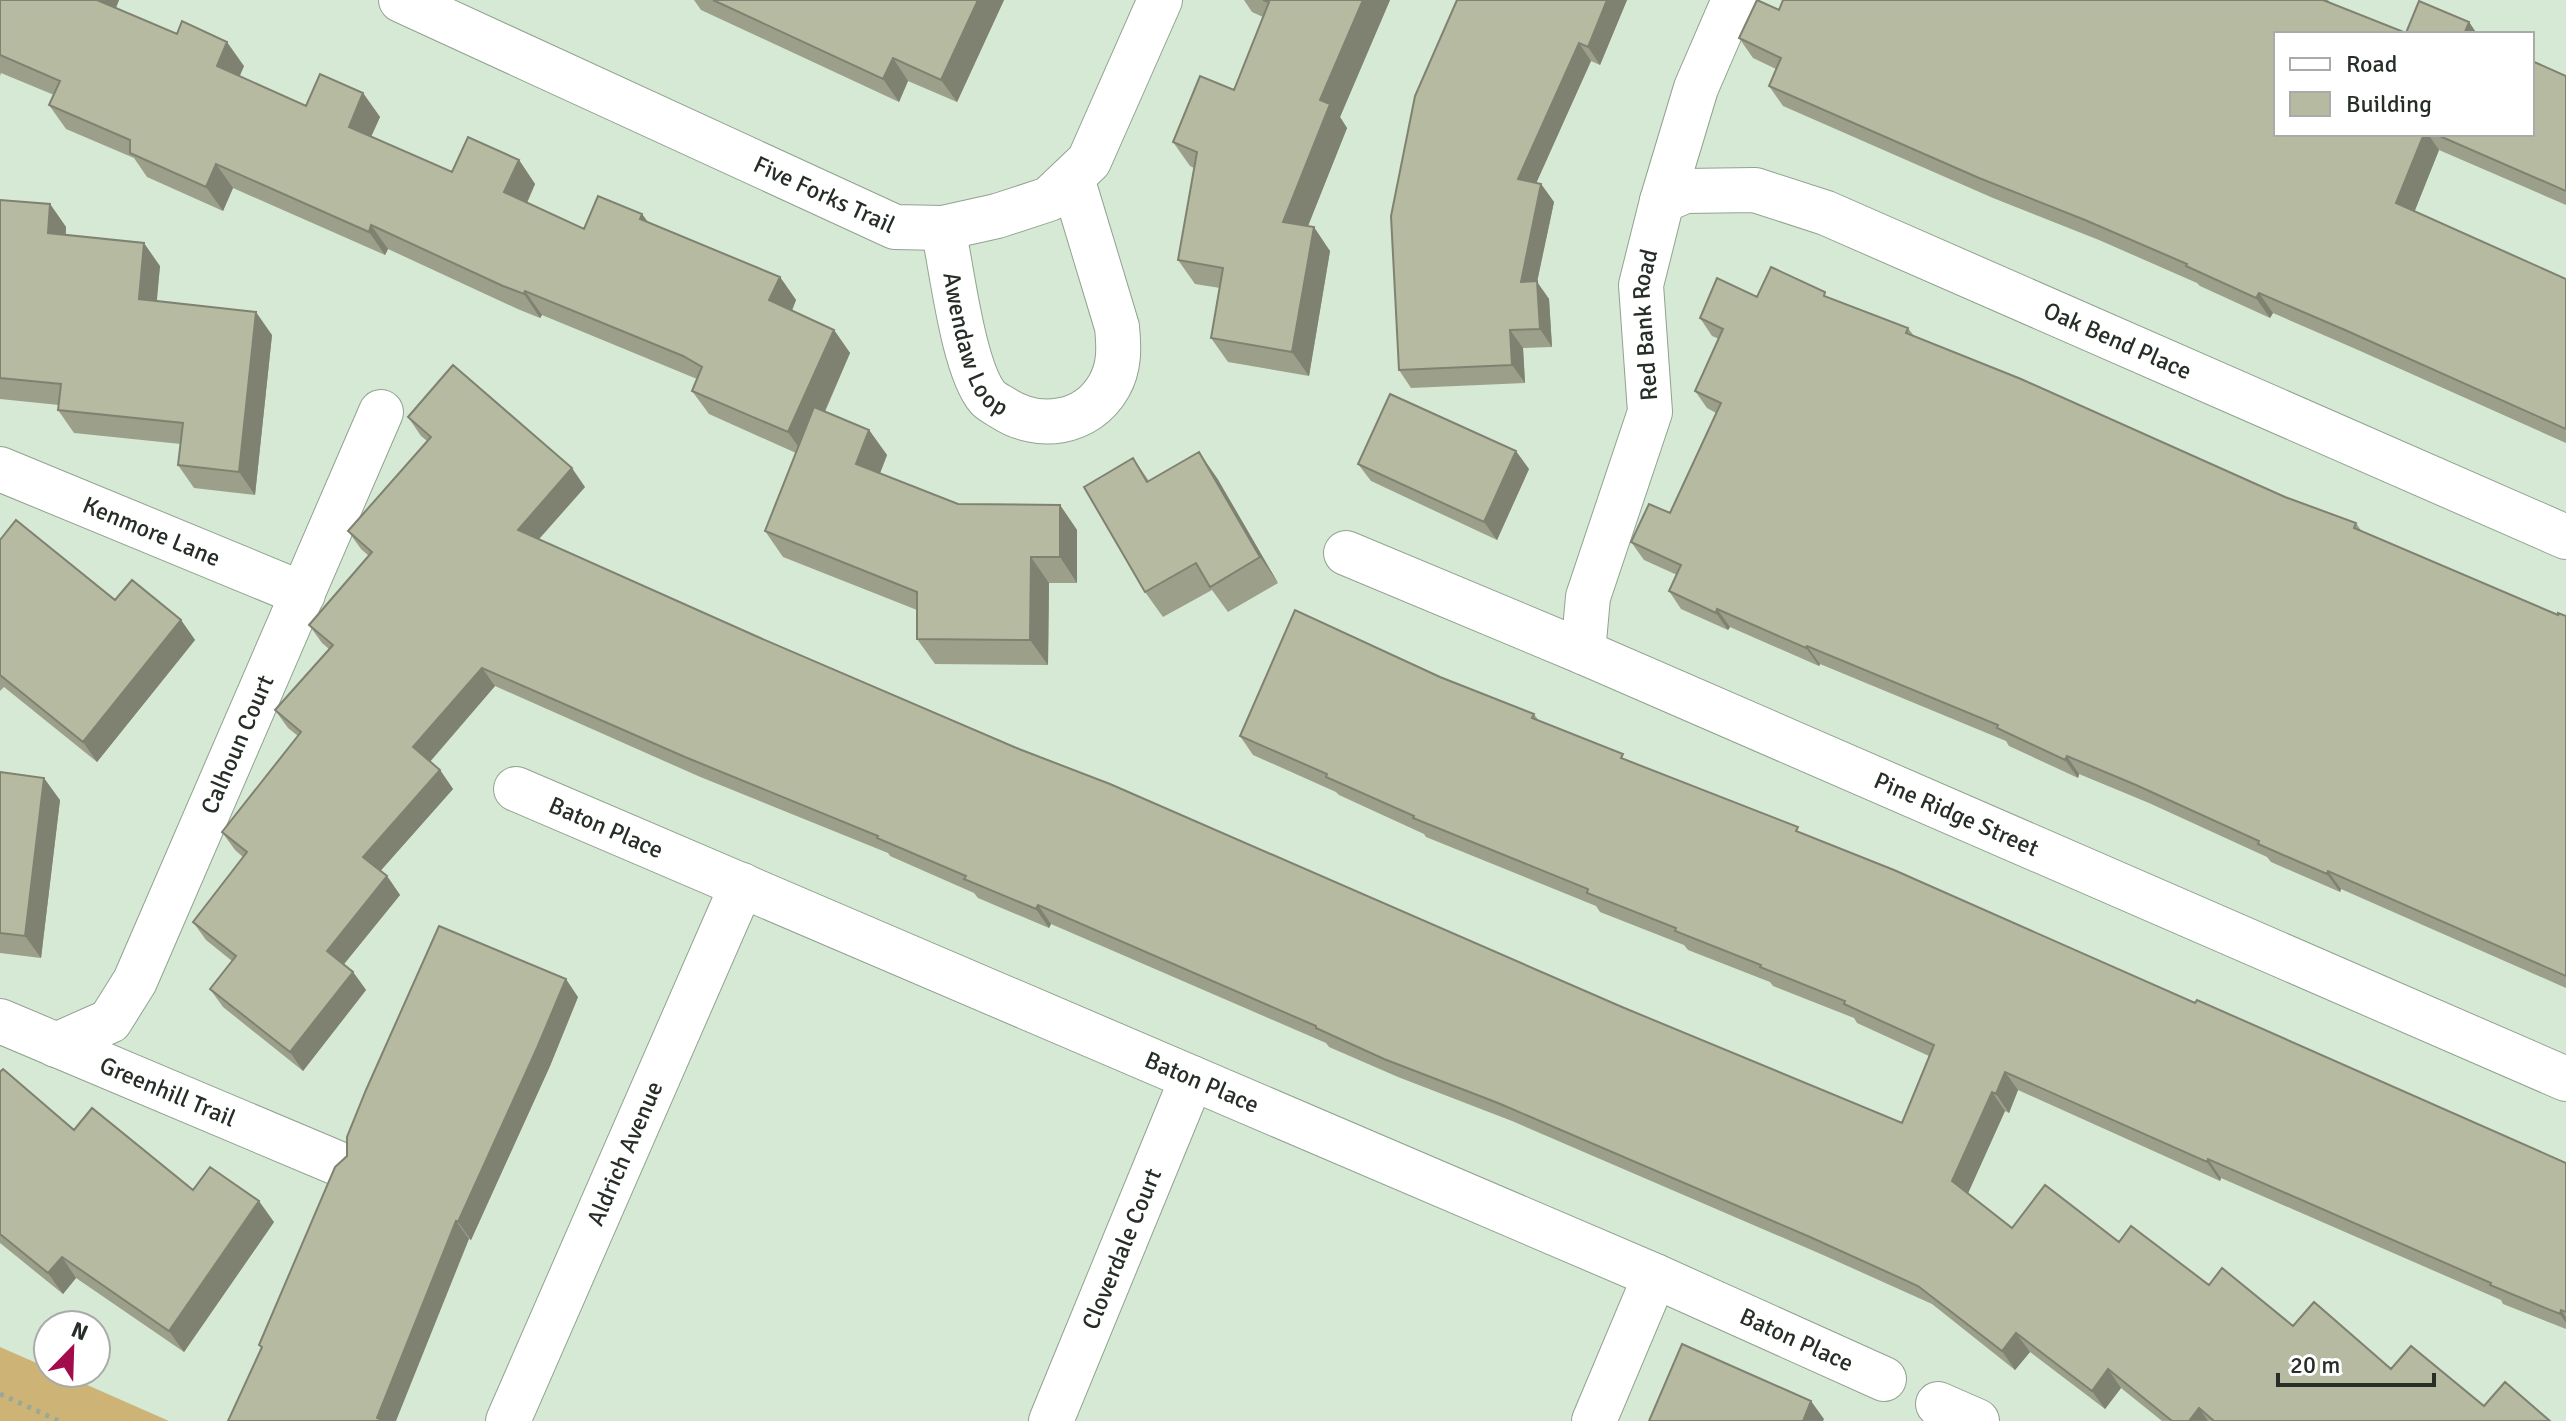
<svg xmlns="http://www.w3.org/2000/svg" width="2566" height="1421" font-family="Signika,sans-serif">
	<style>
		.green { fill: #cdb476 }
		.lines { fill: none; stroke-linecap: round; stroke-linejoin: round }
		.minor-casing { stroke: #91a390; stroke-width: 46 }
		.path { stroke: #99a898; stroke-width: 5; stroke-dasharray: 4 6; stroke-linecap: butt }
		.minor { stroke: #fff; stroke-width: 44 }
		.wall { fill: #9ca08a }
		.shaded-wall { fill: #7f8271 }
		.building { fill: #b5baa1; stroke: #7f8271; stroke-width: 2 }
		.labels { text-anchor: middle; stroke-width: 6; stroke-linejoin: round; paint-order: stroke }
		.street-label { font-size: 24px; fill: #272e27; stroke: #fff }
	</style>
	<rect width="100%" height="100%" fill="#d6e9d5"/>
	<!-- green -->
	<path class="green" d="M0,1347L48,1368V1373H60L169,1421H0Z"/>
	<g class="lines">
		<!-- minor casing -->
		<g class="minor-casing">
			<g id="minor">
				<path id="s1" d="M401,0L895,227L943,228L997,216L1049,199L1089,161L1160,0"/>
				<path id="s2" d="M1662,201L1685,191L1755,190L1826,213L2566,537"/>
				<path id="s3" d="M943,228C952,269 963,369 988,398C992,402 998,405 1003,408C1038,431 1087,425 1109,386C1120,367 1119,347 1117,327L1072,178"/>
				<path id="s4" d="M0,469L303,594"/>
				<path id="s5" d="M1346,553L1583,652L2566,1079"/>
				<path id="s6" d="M1583,652L1588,597L1650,412L1641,285L1662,201L1696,88L1734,0"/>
				<path id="s7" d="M516,789L1655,1276L1884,1379"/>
				<path id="s8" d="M0,1021L337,1163"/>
				<path id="s9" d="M56,1045L110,1021L135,981L381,412"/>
				<path d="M1938,1404L1977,1421"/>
				<path id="s10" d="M508,1421L742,885"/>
				<path id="s11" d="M1051,1421L1192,1078"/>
				<path d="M1594,1421L1655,1276"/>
			</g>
		</g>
		<!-- path -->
		<path class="path" d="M0,1394L59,1421"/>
		<!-- minor -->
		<use href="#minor" class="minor"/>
	</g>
	<!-- wall -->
	<path class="wall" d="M0,0H119L116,8L244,66L239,76L306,106L363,93L380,117L371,137L452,172L519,160L535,184L527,203L584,229L642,214L648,223L780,277L796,300L792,311L834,330L850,353L825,412L869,430L887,455L880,473L958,504L1060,505L1077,530V583H1049L1048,665L935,664L917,639V610L783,557L765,531L796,453L709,414L692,391L697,379L542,315L540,318L520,310L388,249L385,255L233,188L223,211L147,177L134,158L66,129L49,105L54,95L1,73L0,76Z
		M694,0H1004L957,102L908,81L899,102L701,10Z
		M1244,0H1390L1340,117L1347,128L1308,226L1330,251L1309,376L1228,362L1211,338L1220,288L1195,284L1178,260L1194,168L1190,166L1173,142L1234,90L1263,17L1252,12Z
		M1457,0H1627L1600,65L1591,61L1536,183L1541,184L1554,202L1537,282L1549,299L1552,347L1523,348L1525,383L1411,388L1399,370Z
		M2328,0L2330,3L2406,33L2469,22L2477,34H2276V134H2532L2566,76V205L2439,150L2414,212L2566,279V443L2358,350L2273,313L2270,318L2200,286L2197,283L2099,240L1993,198L1783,106L1769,86L1776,69L1753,58L1739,38L1779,10Z
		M0,200L50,204L66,227V235L160,266L156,301L272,335L255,495L194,488L178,465L181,444L74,433L58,410L59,405L0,399Z
		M1757,297L1829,298L1908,328L1914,336L2285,497L2356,523L2362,532L2558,615L2566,616V988L2341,889L2340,892L2271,862L2267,857L2149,803L2079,774L2078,778L2009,746L2006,741L1820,664L1819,666L1730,627L1728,630L1681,609L1669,591L1677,575L1644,560L1631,542L1670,513L1716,413L1707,408L1695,391L1719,339L1712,336L1700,318Z
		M408,417L585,487L539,539L758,637L1622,1007L1902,1123L1929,1056L1857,1023L1854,1018L1773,986L1770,982L1688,950L1684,945L1600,912L1596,906L1426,837L1424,834L1339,795L1336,792L1253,755L1240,736L1440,677L1534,714L1539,721L1627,760L1803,834L2566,1163V1329L2503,1304L2501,1300L2221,1178L2220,1181L2018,1090L2009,1113L2005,1111L1968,1193L2012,1228L2119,1242L2293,1326L2391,1369L2484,1406L2550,1421H2162L2121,1388L2105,1409L2030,1352L2015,1370L1932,1304L1823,1255L1512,1121L1398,1077L1329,1047L1326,1043L1051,924L1049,928L978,898L974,893L890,856L888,853L698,776L495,686L430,762L440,770L453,789L380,871L387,876L400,895L344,964L353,972L366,990L303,1071L223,1007L210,989L232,961L206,940L193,922L243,857L235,850L222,832L298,736L288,728L275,710L329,649L322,643L309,625L369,556L361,549L348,531L427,441L421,436Z
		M1133,458L1149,481L1217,478L1278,583L1228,612L1212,590L1163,617L1145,592Z
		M1358,464L1529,469L1497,540L1371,481Z
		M0,540L115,600L181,620L195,640L97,762L4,687L0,691Z
		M0,772L60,800L41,958L0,953Z
		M578,997L550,1066L471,1240L469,1239L262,1349L259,1345L347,1156Z
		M0,1072L74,1130L193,1190L274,1222L184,1352L76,1278L63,1294L0,1243Z"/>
	<!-- shaded-wall -->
	<path class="shaded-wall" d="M94,0H119L110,22Z
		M978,0H1004L957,102L941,80Z
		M1363,0H1390L1340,117L1347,128L1300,246L1283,222L1320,100Z
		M1607,0H1627L1600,65L1588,47Z
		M2469,22L2477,34H2466L2465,32Z
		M227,42L244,66L234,90L217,66Z
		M1579,43L1591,61L1530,197L1518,179Z
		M893,58L908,81L899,102L883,79Z
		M363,93L380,117L365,150L349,127Z
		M2424,134H2428L2439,150L2410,223L2396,203Z
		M519,160L535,184L521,216L504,192Z
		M216,164L233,188L223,211L206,187Z
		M1541,184L1554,202L1537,282L1549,299L1552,347L1540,329L1521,282Z
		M50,204L66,227L64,256L48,233Z
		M642,214L659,237L640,219Z
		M371,225L388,249L385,255L369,232Z
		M1314,227L1330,251L1309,376L1292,352Z
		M144,243L160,266L155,322L139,299Z
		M780,277L796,300L786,324L769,300Z
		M525,291L542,315L540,318L524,294Z
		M2259,293L2273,313L2270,318L2256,298Z
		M256,312L272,335L255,495L239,472Z
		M834,330L850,353L805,456L788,432Z
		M1510,330L1523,348L1525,383L1512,365Z
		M869,430L887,455L874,489L856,464Z
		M1516,451L1529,469L1497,540L1484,522Z
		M1199,452L1217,478L1278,583L1260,557Z
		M572,468L585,487L531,548L518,530Z
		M1060,505L1077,530V583L1060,557Z
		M1031,557L1049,583L1048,665L1030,640Z
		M1717,609L1730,627L1728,630L1716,613Z
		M181,620L195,640L97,762L83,742Z
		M1807,646L1820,664L1819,666L1806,648Z
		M482,668L495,686L426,766L413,747Z
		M2067,756L2079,774L2078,778L2065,760Z
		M440,770L453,789L376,876L363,857Z
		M44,778L60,800L41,958L25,936Z
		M2328,871L2341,889L2340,892L2327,874Z
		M387,876L400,895L340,969L327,951Z
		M1038,905L1051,924L1049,928L1036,909Z
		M353,972L366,990L303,1071L290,1052Z
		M566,979L578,997L550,1066L471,1240L458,1222Z
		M2005,1072L2018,1090L2009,1113L1996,1094Z
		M1992,1092L2005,1111L1965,1200L1952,1181Z
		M2208,1159L2221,1178L2220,1181L2207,1162Z
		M259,1201L274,1222L184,1352L169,1331Z
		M456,1221L469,1239L396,1421H379L377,1418Z
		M62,1257L76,1278L63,1294L48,1273Z
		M2561,1310L2566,1317V1323L2560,1314Z
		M2016,1333L2030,1352L2015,1370L2002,1351Z
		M2108,1369L2121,1388L2105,1409L2092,1391Z
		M1811,1401L1824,1419L1823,1421H1803Z
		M2199,1408L2208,1421H2189Z"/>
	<!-- building -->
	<path class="building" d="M0,0H97L177,34L182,21L227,42L217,66L306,106L320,74L363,93L349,127L452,172L468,137L519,160L504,192L584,229L598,196L642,214L640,219L780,277L769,300L834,330L788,432L692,391L702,367L683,356L525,291L524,294L503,286L371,225L369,232L216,164L206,187L130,153V140L49,105L60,81L0,55Z
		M713,0H978L941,80L893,58L883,79Z
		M1263,0H1363L1320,100L1330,104L1283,222L1314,227L1292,352L1211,338L1223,268L1178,260L1197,152L1173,142L1200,76L1234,90L1269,2Z
		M1457,0H1607L1588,47L1579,43L1518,179L1541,184L1521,282L1537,281L1540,329L1510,330L1512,365L1399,370L1391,216L1415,96Z
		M1757,0L1779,10L1783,0H2323L2406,33L2419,1L2469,22L2465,32L2470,34H2276V134H2424L2396,203L2566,279V429L2345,330L2259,293L2256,298L2186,266L2187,264L2085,220L1979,178L1769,86L1781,58L1739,38Z
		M2532,61L2566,76V191L2435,134H2532Z
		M0,200L50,204L48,233L144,243L139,299L256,312L239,472L178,465L183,423L58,410L61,384L0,378Z
		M1771,267L1825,292L1824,296L1908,328L1906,333L2021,379L2285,497L2356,523L2354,528L2558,615V613L2566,616V976L2328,871L2327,874L2258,844L2259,841L2136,785L2067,756L2065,760L1997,728L1998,725L1807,646L1806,648L1717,609L1716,613L1669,591L1681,565L1631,542L1649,504L1670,513L1721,403L1695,391L1723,329L1700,318L1717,278L1757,297Z
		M453,365L572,468L518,530L758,637L1019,749L1110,784L1622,1007L1902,1123L1934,1045L1844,1004L1845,1001L1760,967L1761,965L1675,931L1676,928L1587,893L1588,889L1413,818L1414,816L1326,777L1327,774L1240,736L1295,610L1440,677L1534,714L1532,718L1623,754L1621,758L1798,827L1796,831L1894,870L2195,1003L2197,1000L2566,1163V1312L2561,1310L2560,1314L2490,1285L2491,1283L2208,1159L2207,1162L2005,1072L1996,1094L1992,1092L1952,1181L2012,1228L2045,1185L2119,1242L2131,1226L2209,1285L2222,1268L2293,1326L2314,1302L2391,1369L2411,1346L2484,1406L2505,1382L2550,1421H2214L2199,1408L2189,1421H2172L2108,1369L2092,1391L2016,1333L2002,1351L1918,1286L1810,1237L1498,1103L1384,1059L1316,1028V1026L1038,905L1036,909L964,879L966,876L877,838L878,836L685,757L482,668L413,747L440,770L363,857L387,876L327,951L353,972L290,1052L210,989L236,956L193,922L247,852L222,832L301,732L275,710L333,645L309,625L372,552L348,531L431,437L408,417Z
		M1390,394L1516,451L1484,522L1358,464Z
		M814,407L869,430L856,464L958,504L1060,505V557H1031L1030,640L917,639V592L765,531Z
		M1199,452L1260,557L1210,587L1196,563L1145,592L1084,487L1133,458L1147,482Z
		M16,520L115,600L132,580L181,620L83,742L0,675V540Z
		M0,772L44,778L25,936L0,933Z
		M439,926L566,979L537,1048L458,1222L456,1221L377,1418L380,1419L379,1421H228L262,1347L259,1345L335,1167L347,1156V1137L366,1090Z
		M3,1069L74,1130L92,1108L193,1190L210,1167L259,1201L169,1331L62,1257L48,1273L0,1234V1072Z
		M1682,1344L1811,1401L1803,1421H1649Z"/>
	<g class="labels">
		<!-- street labels -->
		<g class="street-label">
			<text dy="8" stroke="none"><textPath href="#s1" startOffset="466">Five Forks Trail</textPath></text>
			<text dy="8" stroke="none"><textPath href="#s6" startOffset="338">Red Bank Road</textPath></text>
			<text dy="8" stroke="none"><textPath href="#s3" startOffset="122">Awendaw Loop</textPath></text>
			<text dy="8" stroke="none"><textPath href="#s2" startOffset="488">Oak Bend Place</textPath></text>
			<text dy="8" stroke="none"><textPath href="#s4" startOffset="164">Kenmore Lane</textPath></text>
			<text dy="8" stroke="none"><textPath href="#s9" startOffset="364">Calhoun Court</textPath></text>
			<text dy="8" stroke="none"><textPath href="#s5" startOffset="664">Pine Ridge Street</textPath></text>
			<text dy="8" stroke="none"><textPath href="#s7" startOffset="98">Baton Place</textPath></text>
			<text dy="8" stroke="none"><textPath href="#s7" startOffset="746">Baton Place</textPath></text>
			<text dy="8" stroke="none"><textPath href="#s8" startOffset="182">Greenhill Trail</textPath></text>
			<text dy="8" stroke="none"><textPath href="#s10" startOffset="292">Aldrich Avenue</textPath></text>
			<text dy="8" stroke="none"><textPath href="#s11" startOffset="186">Cloverdale Court</textPath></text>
			<text dy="8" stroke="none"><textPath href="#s7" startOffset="1394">Baton Place</textPath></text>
		</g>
	</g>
	<!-- legend -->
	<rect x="2274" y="32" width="260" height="104" fill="#ffffff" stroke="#a9aba9" stroke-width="2"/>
	<rect x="2290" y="58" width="40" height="12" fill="#ffffff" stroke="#a9aba9" stroke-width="2"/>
	<text x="2346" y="72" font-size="24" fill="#272e27">Road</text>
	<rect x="2290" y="92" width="40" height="24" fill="#b5baa1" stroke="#a9aba9" stroke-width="2"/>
	<text x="2346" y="112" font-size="24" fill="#272e27">Building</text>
	<!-- north arrow -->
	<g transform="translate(72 1349) rotate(23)"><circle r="38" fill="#ffffff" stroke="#a9aba9" stroke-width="2"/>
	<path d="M0-6L14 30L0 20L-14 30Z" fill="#a20b4c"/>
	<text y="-12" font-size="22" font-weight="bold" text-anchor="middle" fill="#272e27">N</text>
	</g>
	<!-- scale -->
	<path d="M2278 1373v12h156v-12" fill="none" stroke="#272e27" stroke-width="4"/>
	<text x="2290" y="1373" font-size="24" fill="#272e27" stroke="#ffffff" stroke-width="6" paint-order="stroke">20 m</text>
</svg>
